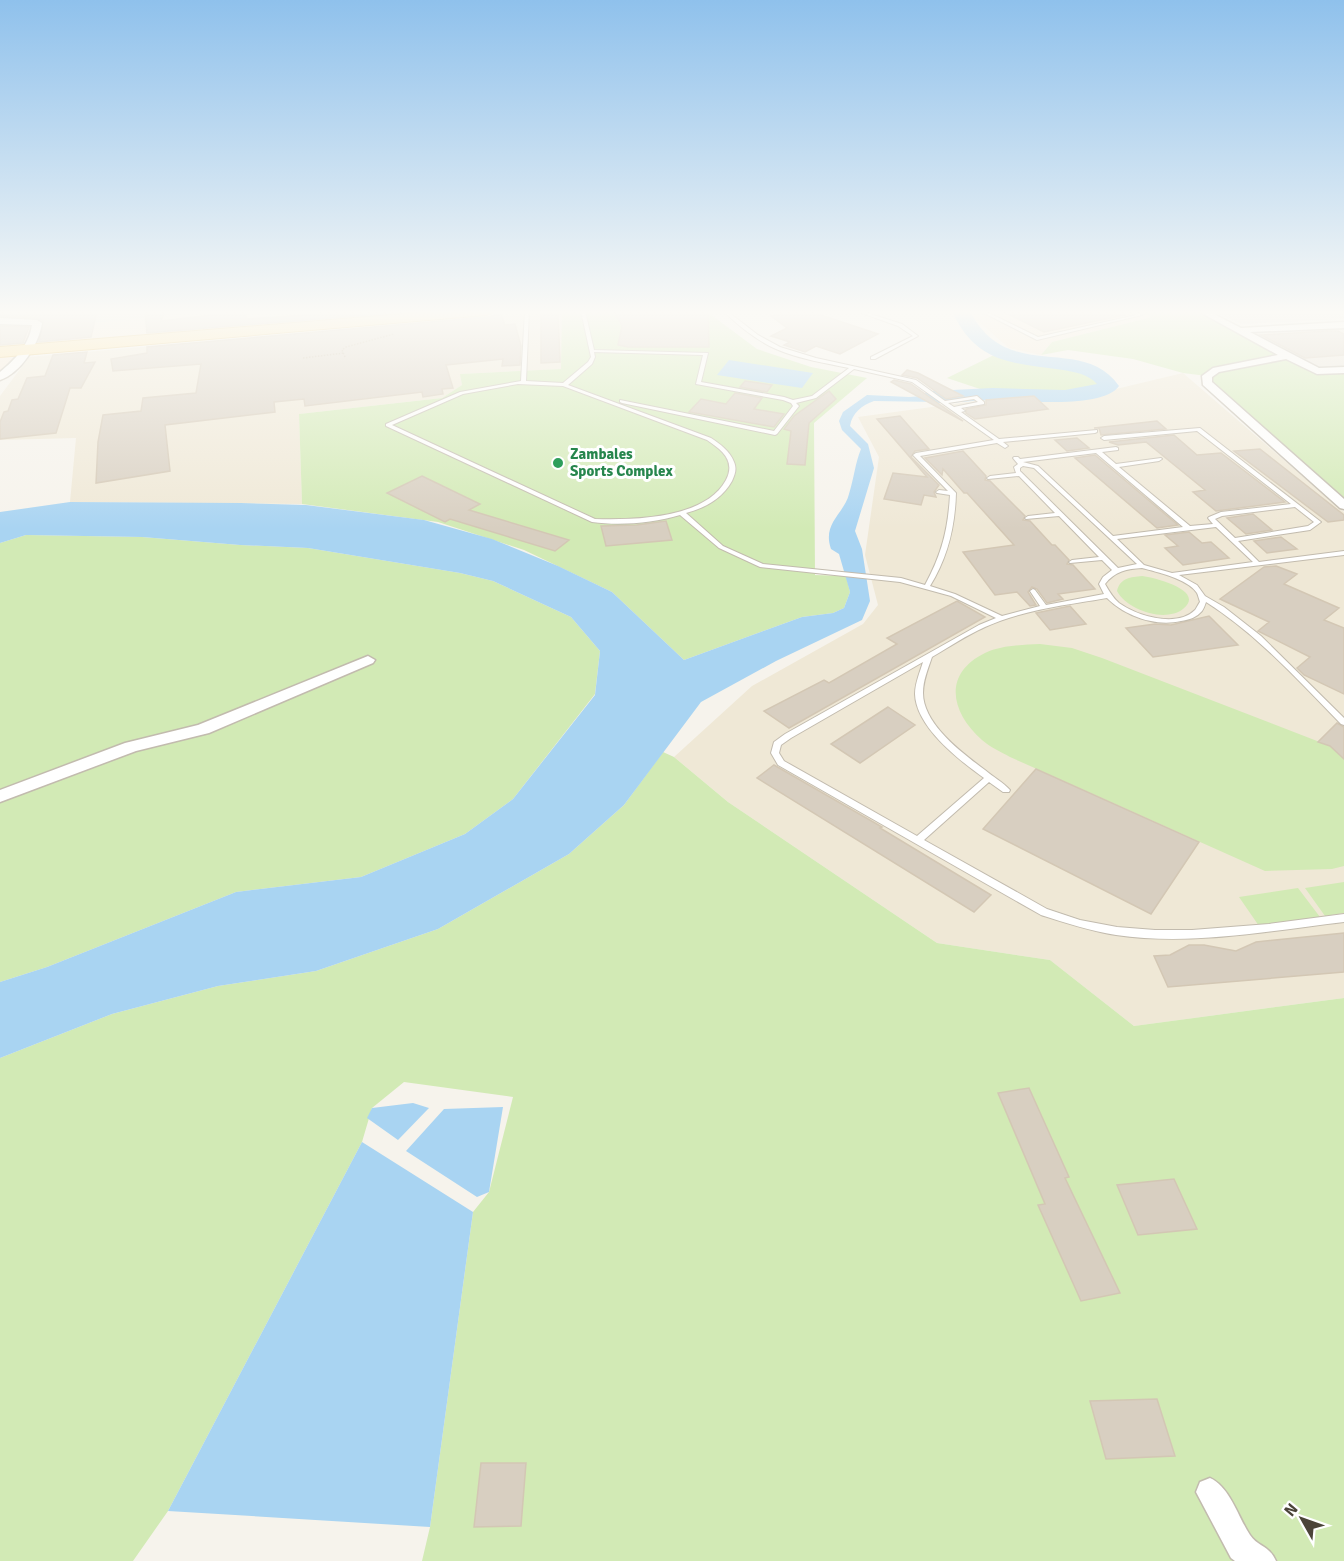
<svg xmlns="http://www.w3.org/2000/svg" width="1344" height="1561" font-family="Signika,sans-serif">
	<style>
		.residential { fill: #eae5da }
		.commercial { fill: #f7ead8 }
		.industrial { fill: #e6e2dd }
		.education { fill: #efe8d6 }
		.green { fill: #d2eab5 }
		.water { fill: #a9d4f2 }
		.lines { fill: none; stroke-linecap: round; stroke-linejoin: round }
		.river { fill: #a9d4f2; fill-rule: evenodd }
		.building { fill: #d8cfc1; stroke: #d3c7b4; stroke-width: 1.5 }
		.lane-casing { stroke: #c2bbae; stroke-width: 2 }
		.street-casing { stroke: #c2bbae; stroke-width: 3 }
		.primary-casing { stroke: #e6c16a; stroke-width: 2 }
		.path { stroke: #c4b79f; stroke-width: 1.5; stroke-dasharray: 1.5 1.5; stroke-linecap: butt }
		.lane { fill: #fff; fill-rule: evenodd }
		.street { fill: #fff; fill-rule: evenodd }
		.primary { fill: #ffe39c; fill-rule: evenodd }
		.leisure-dot { fill: #2e9e5b; stroke: #fff; stroke-width: 2 }
		.labels { text-anchor: middle; stroke-width: 6; stroke-linejoin: round; paint-order: stroke }
		.far-leisure-label { font-size: 15px; font-weight: bold; fill: #27864d; stroke: #fff; text-anchor: start }
	</style>
	<rect width="100%" height="100%" fill="#f6f3ec"/>
	<!-- residential -->
	<path class="residential" d="M0,311H225L37,328L0,321Z
		M1344,326V369L1319,370L1251,332Z"/>
	<!-- commercial -->
	<path class="commercial" d="M225,311H269L271,314L302,311H487L26,351L0,377V321H26L38,328Z
		M966,311H1138L1152,317L1052,342L1041,355L1009,348Z"/>
	<!-- industrial -->
	<path class="industrial" d="M1212,311H1334L1344,316V319L1242,324Z"/>
	<!-- education -->
	<path class="education" d="M549,311H562V369L461,374L462,385L442,398L299,414L302,504L70,502L76,438L0,440V396L29,357Z
		M1183,373L1344,512V998L1134,1026L1050,960L937,943L728,802L674,757L752,686L863,624L878,605L865,555L879,457L858,417L1005,397L1070,400Z"/>
	<!-- green -->
	<path class="green" d="M562,311H706L757,349L811,367L867,378L814,423L815,575L846,576L850,592L844,608L833,613L802,617L684,660L612,592L524,550L438,522L302,504L299,414L442,398L462,385L460,374L561,369Z
		M1138,311H1202L1243,330L1286,356L1216,370L1207,376L1183,373L1133,359L1068,350L1041,355L1052,342L1152,317Z
		M998,353C1024,362 1098,362 1109,386L1096,392L1056,398L995,394L947,378Z
		M1291,357L1321,373L1344,372V501L1212,385V378L1221,372Z
		M26,535L142,537L240,545L308,548L460,573L493,581L571,617L600,651L595,694L513,799L465,834L361,877L236,892L47,967L0,982V543Z
		M1142,576C1152,577 1207,590 1183,609C1165,623 1127,610 1117,591C1120,578 1131,577 1142,576Z
		M1040,644L1072,648L1102,658L1330,746L1344,759V866L1332,869L1265,871L1010,757C1001,752 990,747 982,740C951,713 942,674 985,653C1002,645 1022,645 1040,644Z
		M663,752L674,757L728,802L937,943L1050,960L1134,1026L1344,998V1561H422L430,1527L473,1212L489,1192L513,1097L404,1082L372,1108L362,1142L168,1511L133,1561H0V1058L112,1014L218,986L316,971L438,929L569,854L624,805Z
		M1344,882V913L1325,916L1305,888Z
		M1298,888L1320,917L1259,926L1239,897Z"/>
	<!-- water -->
	<path class="water" d="M729,360L813,373L802,388L717,375Z
		M954,394L978,395L939,402L874,401C862,405 852,413 850,426L868,444L874,468L855,531L862,549L870,601L862,620L776,661L701,702L624,805L569,854L438,929L316,971L218,986L112,1014L0,1058V982L47,967L236,892L361,877L465,834L513,799L595,695L600,651L571,617L493,581L460,573L308,548L240,545L142,537L26,535L0,543V512L70,502L241,503L306,505L424,520L492,539L558,566L612,592L684,660L802,617L833,613L844,608L850,592L839,554L831,549C822,523 844,514 849,494C854,478 855,464 861,449L842,430L839,421L843,412L867,395L909,397Z
		M413,1103L429,1108L398,1140L367,1118L372,1108Z
		M503,1107L489,1192L477,1197L406,1151L444,1109Z
		M362,1142L473,1212L430,1527L168,1511Z"/>
	<g class="lines">
		<!-- river -->
		<path class="river" d="M952,311H970C1007,385 1082,333 1119,386C1103,410 1016,400 989,400C969,400 945,406 925,401L922,397L925,393L932,391L993,388L1065,390L1097,384C1088,374 1075,372 1063,370C1013,363 976,364 952,311Z"/>
	</g>
	<!-- building -->
	<path class="building" d="M0,311H97L91,337L39,342L43,321L37,318L0,316Z
		M145,311H165L161,321L221,314V311H246V319L321,314L320,311H416L147,333Z
		M614,311H708L709,347H628L618,345L622,326Z
		M771,311H809L878,334L840,354L816,346L805,352L784,345L790,342L771,336L787,328L771,316L777,315Z
		M1002,311H1124L1125,315L1044,332Z
		M558,313L560,362L541,363V314Z
		M501,314L505,325L515,324L521,346L520,365L502,366L503,359L446,365L453,388L442,389L443,394L423,397L422,392L305,406L304,399L274,402L275,412L165,425L170,471L96,483L98,442L103,415L141,411L143,398L196,393L201,364L113,371L111,359L147,353V347L487,317Z
		M0,326L29,327L23,343L0,345Z
		M1326,331H1338L1344,334V355L1305,358L1261,335Z
		M87,352L84,363L95,362L81,388H70L56,433L0,439V422L4,412L8,411L12,400L18,399L27,378L45,376L53,355Z
		M907,370L918,373L963,396L946,399L917,378L902,375Z
		M894,380L911,384L963,421L891,382Z
		M745,381L772,385L767,392L740,387Z
		M829,391L836,399L809,423L805,465L787,464L791,431L784,429L794,416Z
		M735,393L762,398L754,409L784,414L774,427L689,412L701,399L726,404Z
		M1034,396L1048,409L975,419L966,413V409L986,405V400Z
		M900,416L929,449L915,451L911,457L939,485L934,492L936,497L924,495L921,505L884,499L893,473L927,477L877,419Z
		M1157,421L1166,429L1101,435L1099,428H1094Z
		M1174,435L1197,455L1221,453L1285,502L1216,511L1193,492L1205,490L1146,442L1118,445L1109,442Z
		M1077,438L1089,448L1067,451L1055,440Z
		M1260,449L1344,515V520L1328,522L1234,451Z
		M963,451L986,476L985,480L990,481L1025,516L1023,520L1030,521L1052,545H1055L1069,560L1067,564L1073,565L1095,589L1058,594L1063,599L1047,603L1037,589L1032,587L1028,592L1036,605L1030,606L1017,592L995,595L963,552L1014,545L967,493H964L943,469L942,475L925,458Z
		M1095,455L1178,525L1157,528L1075,458Z
		M422,476L480,504L469,510L569,540L555,551L450,519L445,522L387,493Z
		M1253,514L1272,530L1246,534L1227,518Z
		M666,521L672,540L606,546L601,526L637,525Z
		M1189,532L1202,543L1211,542L1229,558L1183,565L1165,548L1178,546L1165,535Z
		M1281,537L1297,549L1267,553L1254,541Z
		M1276,566L1297,574L1284,584L1339,608L1324,620L1344,628V694L1304,675L1297,668L1310,657L1258,631L1269,622L1220,599L1264,567Z
		M957,601L985,617L789,728L764,711L824,680L829,683L897,644L887,638Z
		M1070,606L1086,624L1050,630L1036,613Z
		M1209,616L1238,645L1153,657L1126,628L1155,624L1171,625Z
		M888,707L915,725L860,763L831,744Z
		M1337,723L1344,727V759L1330,746L1318,742Z
		M774,765L882,827L880,828L991,895L974,912L757,778Z
		M1036,769L1199,842L1151,914L983,829Z
		M1344,933V972L1168,987L1154,956L1170,955L1189,945H1204L1236,951L1256,942Z
		M1029,1088L1069,1177L1065,1178L1120,1293L1081,1301L1038,1205L1045,1204L998,1093Z
		M1174,1179L1197,1229L1138,1235L1117,1185Z
		M1157,1399L1175,1456L1106,1459L1090,1401Z
		M481,1463H526L521,1526L474,1527Z"/>
	<g class="lines">
		<!-- lane casing -->
		<g class="lane-casing">
			<path id="lane" d="M525,311H529L526,381L563,383L588,362L591,357L581,311H585L594,350L708,353L701,382L784,397L793,400L812,396L849,368C825,363 799,359 776,349C757,341 738,325 723,311H727L758,335L780,347L816,358L916,380L945,401L977,396L984,402V404L961,408L965,411L961,412L999,439L1097,430V432L1095,433L1003,442L1008,446L1005,448L997,443L920,456L956,493C955,527 948,557 930,586L955,594L1002,616L1040,606L1030,591L1033,589L1035,590L1046,605L1104,594L1099,584L1103,577L1112,570L1102,560L1070,563L1069,562L1072,560L1099,557L1059,516L1026,519L1025,518L1028,516L1055,513L1019,476L988,479L987,478L990,476L1016,473L1014,467L1018,464L1013,458L1014,457H1018L1020,459L1116,447L1118,448V450L1102,452L1116,464L1161,458L1162,459L1159,461L1119,467L1190,526L1213,524L1208,518L1209,517L1221,512L1291,504L1197,431L1104,440L1101,438L1104,436L1200,428L1321,522L1310,530L1238,541L1259,562L1344,551V555L1179,575L1197,585L1205,596L1224,607L1261,636L1344,718V725L1341,724C1299,681 1258,635 1206,602C1205,605 1204,608 1202,611C1197,617 1189,620 1181,621C1155,627 1125,616 1107,598C1066,605 1023,610 985,627C967,635 949,647 932,657C928,669 923,680 923,693C923,724 962,753 985,770C993,777 1003,782 1010,790L1009,792H1003L989,782L924,840L1047,909L1080,920L1117,927L1155,930H1192L1269,924L1344,914V922C1269,931 1191,946 1116,935C1090,931 1066,923 1041,915L778,765L771,753L774,742L785,734L979,625L996,618L951,596L900,582L760,567L719,548L680,515C653,523 620,526 592,522L386,426V424L460,392L521,381ZM594,352L703,355L696,384L783,400L791,403L793,406L774,431L620,400V402L622,403L775,435L777,434L799,406L796,403L816,398L854,369L912,382L994,440L916,453L913,455L948,491L939,490L936,492L937,493L950,495C948,529 942,554 925,585L901,578L763,564L723,546L686,513C705,508 722,499 732,481C735,474 737,469 734,462C730,451 720,444 711,438L568,385L592,364L595,357ZM518,384L563,386L707,440C722,450 736,461 726,480C705,519 634,520 595,519L392,425L463,394ZM974,399L978,402L954,407L948,403ZM1096,453L1183,527L1113,536L1038,466L1023,462ZM1023,466L1034,468L1137,564L1118,568L1020,471V468ZM1295,507L1314,522L1308,526L1235,538L1215,519L1222,516ZM1216,527L1253,562L1172,573L1144,565L1117,539ZM1142,568C1157,572 1188,579 1197,593C1198,595 1199,599 1200,602C1199,603 1196,609 1195,610C1177,628 1137,616 1119,603C1113,598 1109,591 1105,584C1115,571 1127,569 1142,568ZM923,662C920,672 915,683 915,694C916,727 959,760 984,778L917,836L784,761L779,753L781,745L791,738Z
				M856,311H861L902,324L918,336L875,359H871V357L913,336L898,326Z
				M980,311H985L1038,337L1136,315L1129,311H1134L1142,315L1037,340Z"/>
		</g>
		<!-- street casing -->
		<g class="street-casing">
			<path id="street" d="M1198,311H1208L1241,328L1344,322V328L1250,332L1319,368L1344,367V373L1317,374L1286,359L1219,372L1212,377V382L1344,499V509L1340,508L1203,385L1202,376L1213,368L1278,355Z
				M0,318L37,320L42,323C39,344 21,373 0,380V372C15,360 29,345 32,325L0,324Z
				M368,656L375,660L373,663L209,733L136,751L0,802V790L125,743L198,725Z
				M1210,1478C1230,1487 1238,1517 1250,1535C1258,1547 1269,1545 1276,1561H1235L1231,1558L1196,1492L1200,1482Z"/>
		</g>
		<!-- primary casing -->
		<g class="primary-casing">
			<path id="primary" d="M439,311H494L487,315L0,357V347Z"/>
		</g>
		<!-- path -->
		<path class="path" d="M345,357L342,350L346,347L394,334
			M303,358L344,353"/>
		<!-- lane -->
		<use href="#lane" class="lane"/>
		<!-- street -->
		<use href="#street" class="street"/>
		<!-- primary -->
		<use href="#primary" class="primary"/>
	</g>
	<!-- sky -->
	<linearGradient id="sky" x2="0" y2="1"><stop stop-color="#8fc1ec"/><stop offset="0.59" stop-color="#fbfaf6"/><stop offset="1" stop-color="#fbfaf6" stop-opacity="0"/></linearGradient>
	<rect width="1344" height="529" fill="url(#sky)"/>
	<!-- markers -->
	<circle class="leisure-dot" cx="558" cy="463" r="6"/>
	<g class="labels">
		<!-- far-leisure labels -->
		<g class="far-leisure-label">
			<text x="570" y="459">Zambales<tspan x="570" dy="17">Sports Complex</tspan></text>
		</g>
	</g>
	<!-- north arrow -->
	<g transform="translate(1302 1519) rotate(310)" stroke="#ffffff" stroke-width="4.5" paint-order="stroke">
	<path d="M0-4.5L10 22L0 15L-10 22Z" fill="#4b4439"/>
	<text y="-9" font-size="16" font-weight="bold" text-anchor="middle" fill="#4b4439">N</text>
	</g>
</svg>
